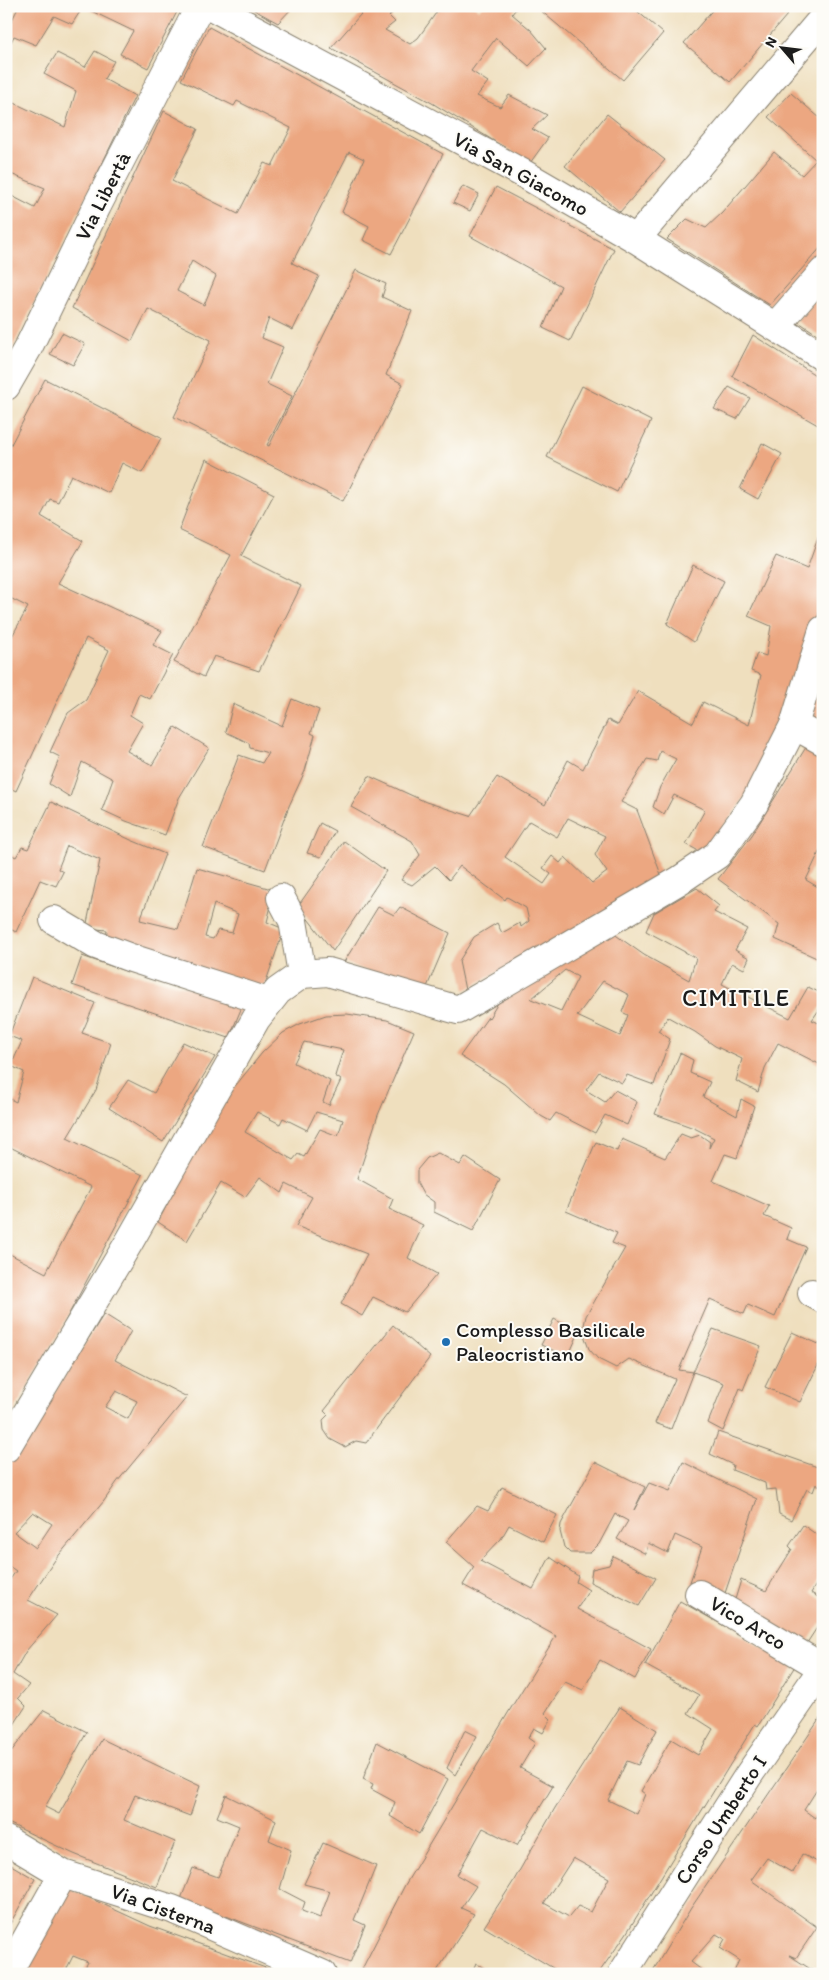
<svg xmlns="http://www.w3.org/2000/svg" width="829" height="1980" font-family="Itim,sans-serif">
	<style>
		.building { fill: #eca781; fill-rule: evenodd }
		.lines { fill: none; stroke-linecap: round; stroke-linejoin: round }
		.minor-casing { stroke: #867e6d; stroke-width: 30 }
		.major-casing { stroke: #867e6d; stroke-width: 30 }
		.minor { stroke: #fff; stroke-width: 28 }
		.major { stroke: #fff; stroke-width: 28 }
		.poi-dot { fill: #1f6fb2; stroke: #fdfcf7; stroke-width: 2 }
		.labels { text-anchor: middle; stroke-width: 4; stroke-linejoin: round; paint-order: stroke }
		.street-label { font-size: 21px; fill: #1c1c1c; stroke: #fdfcf7 }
		.poi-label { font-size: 21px; fill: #1c1c1c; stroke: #fdfcf7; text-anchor: start }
		.quarter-label { font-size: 24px; letter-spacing: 1px; fill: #1c1c1c; stroke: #fdfcf7 }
	</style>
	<rect width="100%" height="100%" fill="#fdfcf7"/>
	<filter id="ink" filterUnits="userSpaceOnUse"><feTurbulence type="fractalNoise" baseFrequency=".02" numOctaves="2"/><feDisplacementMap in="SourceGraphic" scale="10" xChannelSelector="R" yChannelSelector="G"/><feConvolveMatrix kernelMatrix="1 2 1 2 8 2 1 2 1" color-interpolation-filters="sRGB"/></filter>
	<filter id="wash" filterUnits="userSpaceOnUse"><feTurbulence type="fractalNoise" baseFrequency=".0096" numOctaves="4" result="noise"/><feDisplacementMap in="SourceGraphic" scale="20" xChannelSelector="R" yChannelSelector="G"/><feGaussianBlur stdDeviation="1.12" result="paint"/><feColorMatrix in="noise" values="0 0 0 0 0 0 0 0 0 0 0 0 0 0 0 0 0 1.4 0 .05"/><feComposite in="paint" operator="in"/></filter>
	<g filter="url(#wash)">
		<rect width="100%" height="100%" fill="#efdfbe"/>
		<g id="blocks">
			<!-- building -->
			<path class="building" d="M19,6H171L178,10L148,68L120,54L133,31L83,7L72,24L54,16L36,45L14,36L6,52V32Z
				M247,6H294L278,23Z
				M368,6H400L389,16L395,22L385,30L410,44L418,38L441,6H474L479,10L482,6H518L512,14L531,30L546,48L529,66L496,38L471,71L488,82L477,96L500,107L509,95L547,115L532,129L548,138L530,163L432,103L331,48Z
				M543,6H631L663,33L623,80L540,10Z
				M716,6H777L787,15L730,82L684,43Z
				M209,27L443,154L391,254L363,240L369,226L342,212L364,159L349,152L292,263L319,276L293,330L269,318L262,338L283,347L267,384L292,396L267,445L269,446L356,270L386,284L382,297L412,311L386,375L403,384L343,501L174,417L211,340L148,309L132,341L72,308L164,111L198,129L172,181L238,214L264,163L272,166L291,128L237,101L234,106L181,80ZM192,261L216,276L204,305L177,291Z
				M95,51L114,61L104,79L135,96L6,361V193L35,208L45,188L6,172V99L65,127L76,91L44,74L57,53L85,67Z
				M791,93L821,119L823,117V245L770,305L667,239L687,219L706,228L722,213L774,152L802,175L816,160L768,117Z
				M607,114L665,160L620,212L565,166Z
				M463,186L479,194L470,211L453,203Z
				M496,187L614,249L570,341L543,328L561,286L470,236Z
				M823,290V338L797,321Z
				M62,333L85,344L73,365L50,354Z
				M753,335L823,380V428L732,376Z
				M45,379L161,438L142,473L122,463L109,493L71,475L58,502L50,499L41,516L83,541L58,583L162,631L153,645L173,655L150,699L139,694L130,715L143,723L127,751L152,765L175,727L209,748L179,798L165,835L126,821L102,810L113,779L82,762L70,797L49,784L60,757L50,752L68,713L86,700L109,650L86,638L16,791L6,786V638L10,640L28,607L6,596V454Z
				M582,386L651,421L617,492L547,457Z
				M729,387L750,398L737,419L714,409Z
				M762,443L782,454L758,499L740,489Z
				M206,459L274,494L241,556L301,586L259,671L214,656L204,677L174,662L231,555L179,530Z
				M823,524V600L780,738L747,794L704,854L686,844L705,810L674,795L664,814L653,807L660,787L676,759L660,751L657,761L647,759L621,802L637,810L663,880L465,990L459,961L474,937L497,923L502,933L520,923L521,927L529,921L526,908L507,897L505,900L460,866L449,880L435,866L412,885L401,880L420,855L412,841L351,807L369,776L426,802L470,816L497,777L545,805L568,760L583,769L608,720L618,725L638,691L693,723L703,702L749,725L761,675L751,671L757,653L766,656L771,626L748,616L776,556L807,569ZM568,818L605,836L595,855L607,872L592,883L565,857L560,863L552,856L543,868L551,874L544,884L505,857L529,821L557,837Z
				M693,565L724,581L694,642L667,624Z
				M823,667V730L808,722Z
				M292,699L319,710L311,733L315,735L305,771L289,806L265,870L203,847L239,755L262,763L268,753L250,748L249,743L226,732L233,704L282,726Z
				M808,744L823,752V844L806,880L823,890V961L775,939L779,924L718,879L752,835Z
				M51,802L131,840L165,854L140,920L178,929L197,868L275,890L267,922L284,929L262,993L106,942L107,930L86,928L100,860L67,846L58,869L63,872L56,886L40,880L16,932L6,927V852L16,857L22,847L28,849ZM214,904L238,914L232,933L218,930L213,939L205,937Z
				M320,823L335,831L321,857L307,853Z
				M344,841L386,871L333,951L298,906Z
				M697,888L719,906L714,912L747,929L735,950L749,958L744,969L732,963L722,984L790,1018L808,987L823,994V1004L812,1020L823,1025V1066L778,1043L765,1068L758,1092L736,1081L742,1059L715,1046L695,1032L668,1017L658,1031L670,1039L654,1085L627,1075L622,1083L599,1072L586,1090L605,1102L615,1090L637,1102L627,1125L605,1115L595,1133L556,1113L550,1121L541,1116L504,1084L460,1056L488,1017L489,1018L504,993L610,931L644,955L689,980L696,958L646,931L654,913ZM565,970L578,977L561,1011L531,999ZM603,981L629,995L622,1012L628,1015L620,1036L577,1016Z
				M378,907L394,915L400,907L450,933L424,994L344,962Z
				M82,956L128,972L244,1002L229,1038L72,985Z
				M32,977L95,1003L82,1033L111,1043L96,1090L67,1138L143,1175L62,1327L6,1424V1252L46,1273L91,1187L6,1145V1097L16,1102L24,1072L11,1066L22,1041L9,1036Z
				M347,1014L387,1020L414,1031L378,1115L357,1179L393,1199L389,1209L423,1225L408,1258L437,1274L405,1312L373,1297L362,1316L341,1304L367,1254L296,1226L312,1197L286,1184L282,1193L260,1177L245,1197L221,1183L187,1241L158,1222L189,1162L232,1090L262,1053L283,1033L300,1024L326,1015ZM304,1042L343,1050L335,1076L341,1080L329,1105L323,1102L330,1081L294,1063ZM257,1112L280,1124L283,1118L307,1130L316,1112L343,1120L338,1136L320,1129L304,1157L298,1154L293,1160L245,1132Z
				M183,1042L215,1057L163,1142L109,1108L128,1080L154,1093Z
				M680,1053L693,1060L690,1073L710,1082L703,1097L737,1116L741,1099L754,1106L737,1158L725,1154L713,1181L769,1206L764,1216L791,1228L787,1239L806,1247L775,1317L748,1305L744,1314L710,1299L679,1370L693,1372L671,1429L655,1423L675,1379L629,1359L616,1368L598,1359L589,1349L585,1338L584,1325L586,1316L625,1248L612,1243L617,1233L566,1211L596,1142L617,1151L622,1139L665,1158L681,1134L691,1138L700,1135L710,1142L709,1148L714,1138L694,1128L655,1114Z
				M438,1153L460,1165L465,1157L500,1180L473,1231L434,1212V1202L423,1194L417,1183V1170L427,1158Z
				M104,1314L131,1331L115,1360L187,1397L117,1482L104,1501L55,1560L28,1600L57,1615L26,1651L13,1674L29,1685L18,1698L26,1706L6,1737V1585L16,1571L6,1564V1468ZM116,1391L137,1401L128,1419L105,1407ZM33,1512L52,1524L36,1548L14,1532Z
				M554,1319L579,1332L568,1357L541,1345Z
				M393,1325L430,1357L366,1443L356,1441L345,1447L330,1439L324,1430L323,1420L328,1415L324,1411Z
				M713,1329L761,1346L743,1390L740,1388L723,1431L708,1423L724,1383L693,1372Z
				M792,1332L823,1346V1355L800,1402L765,1387Z
				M718,1432L823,1469V1488L816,1484L813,1492L807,1489L791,1520L779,1514L776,1489L766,1490L765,1483L732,1470L733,1465L710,1454Z
				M595,1462L645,1487L634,1510L649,1483L670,1491L683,1462L757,1499L723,1599L690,1582L702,1547L675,1535L668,1553L648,1543L646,1554L617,1539L628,1521L615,1514L599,1544L590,1553H570L564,1547L560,1531L561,1524Z
				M502,1487L557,1515L543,1542L509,1525L501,1539L480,1561L533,1589L550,1557L578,1576L576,1582L589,1590L577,1609L651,1649L635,1679L600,1660L583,1690L565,1682L545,1713L551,1719L543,1733L534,1728L528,1738L535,1743L520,1768L553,1786L517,1845L483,1828L457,1875L476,1886L461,1908L474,1914L435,1974H374L362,1969L405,1885L514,1703L556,1636L463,1585L474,1567L446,1542L477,1506L488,1511Z
				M803,1525L820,1537L823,1534V1573L811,1593L823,1600V1624L820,1623L805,1646L733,1606L741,1580L766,1591L792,1549L789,1546Z
				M613,1556L656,1578L639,1606L590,1582L592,1569L609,1565Z
				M680,1601L795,1666L758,1726L755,1724L626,1934L598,1974H557L558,1971L484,1927L513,1882L555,1808L620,1707L657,1730L638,1765L627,1761L608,1800L637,1814L645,1794L641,1791L671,1739L698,1755L713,1729L688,1713L699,1695L645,1665ZM573,1858L609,1878L591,1912L578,1906L569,1917L544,1903Z
				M44,1710L87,1732L45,1807L59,1814L102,1739L200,1786L190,1816L135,1795L124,1820L175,1842L157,1887L74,1854L6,1822V1758Z
				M823,1714V1780L804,1810L815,1818L823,1805V1865L802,1854L793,1873L767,1858L751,1880L817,1927L796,1958L789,1955L818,1974H738L734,1972L739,1960L720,1948L725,1939L716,1934L691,1962L707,1974H651L691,1908Z
				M465,1730L477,1736L455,1775L447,1768Z
				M377,1742L448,1779L419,1834L390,1816L395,1802L371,1789L373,1784L363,1779Z
				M226,1795L276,1820L269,1840L291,1850L280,1889L305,1902L302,1911L320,1918L330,1891L304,1884L323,1843L376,1866L354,1920L365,1925L350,1963L181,1899L193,1868L218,1877L239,1826L217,1817Z
				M6,1862L35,1879L6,1931Z
				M68,1888L150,1926L282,1974L161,1972L82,1974L88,1962L73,1956L64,1974H22Z
				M476,1963L493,1974H471Z"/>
		</g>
	</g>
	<g filter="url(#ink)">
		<use href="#blocks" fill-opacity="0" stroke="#867e6d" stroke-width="1"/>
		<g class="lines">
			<!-- minor casing -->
			<g class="minor-casing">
				<path id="minor" d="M211,6L524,174L636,239L823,357
					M636,239L823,18
					M775,327L823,272
					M6,386L29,346L97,206L200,6
					M794,725L823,741
					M281,898L293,921L302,974
					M54,920L96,945L131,958L268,1002
					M812,1293L823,1299
					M6,1448L128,1244L256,1019L278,991L302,974L328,972L458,1010L680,880L717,855L754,804L794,725L823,630
					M699,1594L823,1668
					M6,1840L63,1874L172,1909L322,1974
					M7,1974L63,1874"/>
			</g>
			<!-- major casing -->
			<g class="major-casing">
				<path id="major" d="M622,1974L748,1776L823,1668"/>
			</g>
			<!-- minor -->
			<use href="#minor" class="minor"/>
			<!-- major -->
			<use href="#major" class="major"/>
		</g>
	</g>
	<!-- markers -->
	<circle class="poi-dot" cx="446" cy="1342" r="5"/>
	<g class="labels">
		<!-- street labels -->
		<g class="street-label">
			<text transform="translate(521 174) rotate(29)" y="7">Via San Giacomo</text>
			<text transform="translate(103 196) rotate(-63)" y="7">Via Libertà</text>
			<text transform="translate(748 1623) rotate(31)" y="7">Vico Arco</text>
			<text transform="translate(721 1820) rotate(-57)" y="7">Corso Umberto I</text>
			<text transform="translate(163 1909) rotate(20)" y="7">Via Cisterna</text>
		</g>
		<!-- poi labels -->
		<g class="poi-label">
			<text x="456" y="1337">Complesso Basilicale<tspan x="456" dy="24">Paleocristiano</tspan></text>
		</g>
		<!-- quarter labels -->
		<g class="quarter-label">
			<text x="736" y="1006">CIMITILE</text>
		</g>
	</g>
	<!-- margin -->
	<rect width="829" height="1980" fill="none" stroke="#fdfcf7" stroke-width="25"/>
	<!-- north arrow -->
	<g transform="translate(782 48) rotate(298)" stroke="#fdfcf7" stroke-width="4" paint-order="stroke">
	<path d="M0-4L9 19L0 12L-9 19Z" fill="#1c1c1c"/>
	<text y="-8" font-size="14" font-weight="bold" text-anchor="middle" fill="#1c1c1c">N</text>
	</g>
</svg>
